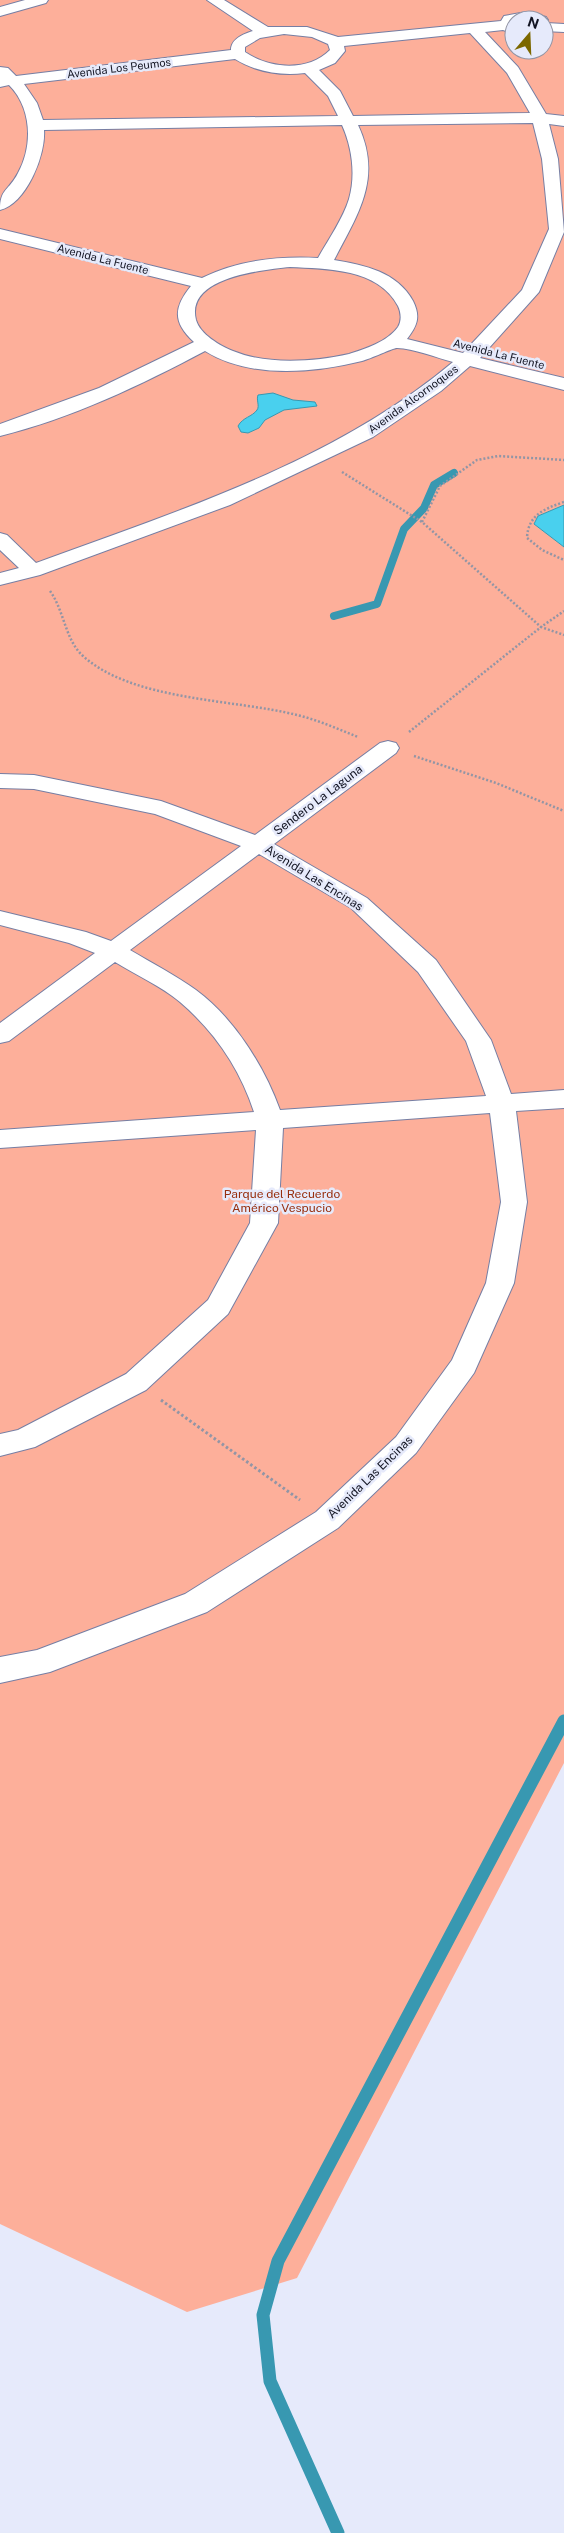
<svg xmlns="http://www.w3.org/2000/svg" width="564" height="2533" font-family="'Public Sans',sans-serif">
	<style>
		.green { fill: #fdaf9a; fill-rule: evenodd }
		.water { fill: #49d0ee; stroke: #3898b1 }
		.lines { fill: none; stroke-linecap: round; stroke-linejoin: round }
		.stream-far1 { stroke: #3898b1; stroke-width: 8 }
		.stream { stroke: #3898b1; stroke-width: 13 }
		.minor-casing { stroke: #767ea3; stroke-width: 2 }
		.path-far1 { stroke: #9295a5; stroke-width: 2.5; stroke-dasharray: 2 2; stroke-linecap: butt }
		.path { stroke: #9295a5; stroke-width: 3; stroke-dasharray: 2.5 2.5; stroke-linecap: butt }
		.minor { fill: #fff; fill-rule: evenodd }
		.labels { text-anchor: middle; stroke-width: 5; stroke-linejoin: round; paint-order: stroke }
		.far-street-label { font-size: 11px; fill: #121422; stroke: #e6eafb }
		.street-label { font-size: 12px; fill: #121422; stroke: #e6eafb }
		.park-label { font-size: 12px; fill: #972f0f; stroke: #e6eafb }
	</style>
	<rect width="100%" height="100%" fill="#e6eafb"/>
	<!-- green -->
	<path class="green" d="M0,0H564V505L538,516L534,524L564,547V1763L297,2278L187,2312L0,2224ZM514,20H544V50H514Z"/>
	<!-- water -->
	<path class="water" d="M273,393L293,400L315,402L317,406L284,410L265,420L259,428L248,433L241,432L238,426C243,417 252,417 257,410C260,406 256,400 258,395Z
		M564,505V547L534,524L538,516Z"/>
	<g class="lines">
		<!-- stream-far1 -->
		<path class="stream-far1" d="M334,616L377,604L404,529L424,508L434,485L454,473"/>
		<!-- stream -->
		<path class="stream" d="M338,2533L270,2381L263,2315L278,2261L564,1721"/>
		<!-- minor casing -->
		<g class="minor-casing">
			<path id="minor" d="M25,0H48L46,3L0,16V7Z
				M207,0H224L268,27H307L338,37L501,21L504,16L526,12L546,17L548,20L546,23L564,24V32L544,31V20H514V34L503,30L485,32L518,67L546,114L564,116V126L549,124L558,159L564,232L539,292L480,358L564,378V390L470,366L441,391L373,437L230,505L40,575L0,585V573L19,568L0,550V533L7,535L36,563C180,510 334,462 453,362C437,358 413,348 397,348C393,348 370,359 362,361C313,373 250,379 205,351C141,385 72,418 0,436V424L99,388L194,342C172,322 174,307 191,286L0,239V229L202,278C238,260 278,256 318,258C328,240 343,219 349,199C356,175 352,147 342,125L44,130C46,154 27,203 0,210C0,188 9,191 18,173C33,146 32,108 9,85L0,87V67L8,68L16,76L231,50C231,39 243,34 253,31ZM470,33L507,73L530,113L353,116L340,91L319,70L335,63L345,51L344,46ZM284,34L312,37L328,44L330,50C308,72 270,69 245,52V47L260,38ZM235,59C256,72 281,76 305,73L328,96L338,116L43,120L37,103L24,84ZM533,123L542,159L549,229L522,290L463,353L407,339C417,326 421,317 413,301C397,272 365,265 334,260C358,214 383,178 358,125ZM290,267C327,269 378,268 398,306C401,312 402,321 398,327C387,342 365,349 349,354C313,362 267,365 233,351C220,346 200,334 196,320C185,277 263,270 290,267Z
				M388,741L396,743L399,748L396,753L274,844L367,898L436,960L491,1040L511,1094L564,1090V1108L516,1111L527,1202L514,1283L474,1373L416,1453L338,1528L207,1612L50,1672L0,1683V1657L37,1650L185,1594L316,1512L396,1437L452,1360L486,1283L501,1202L490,1113L283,1128L278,1223L228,1314L146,1390L35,1447L0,1456V1434L18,1430L126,1374L208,1300L250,1223L256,1130L0,1148V1130L254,1112C240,1069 215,1032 180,1002C161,986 136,975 115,962L9,1041L0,1043V1023L95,953L69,943L0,925V911L86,932L111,941L241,846L155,814L34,789L0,788V774L34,775L161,801L255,835L380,743ZM259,854L351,908L418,972L466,1041L486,1096L280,1110C264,1066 234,1018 196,990C175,975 152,963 130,950Z"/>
		</g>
		<!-- path-far1 -->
		<path class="path-far1" d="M342,472L422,522L541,627L564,611
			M564,502C544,509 528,515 527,538L542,550L564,560
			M422,522L440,486L477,460L498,456L564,460
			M50,591C64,610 65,639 82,655C131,701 234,699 297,715C318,720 338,729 358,737
			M409,732L541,627L564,635
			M414,756L496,783L564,811"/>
		<!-- path -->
		<path class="path" d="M161,1400L300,1500"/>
		<!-- minor -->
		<use href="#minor" class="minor"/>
	</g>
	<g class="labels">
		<!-- far-street labels -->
		<g class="far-street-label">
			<text transform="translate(119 68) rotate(-7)" y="4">Avenida Los Peumos</text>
			<text transform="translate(103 259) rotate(14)" y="4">Avenida La Fuente</text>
			<text transform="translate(499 354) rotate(14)" y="4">Avenida La Fuente</text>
			<text transform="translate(413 399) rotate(-36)" y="4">Avenida Alcornoques</text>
		</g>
		<!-- street labels -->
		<g class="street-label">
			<text transform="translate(318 800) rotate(-37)" y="4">Sendero La Laguna</text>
			<text transform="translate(314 878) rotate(32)" y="4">Avenida Las Encinas</text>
			<text transform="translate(370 1477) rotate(-44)" y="4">Avenida Las Encinas</text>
		</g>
		<!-- park labels -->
		<g class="park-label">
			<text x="282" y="1198">Parque del Recuerdo<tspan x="282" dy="14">Américo Vespucio</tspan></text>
		</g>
	</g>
	<!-- north arrow -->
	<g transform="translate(529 35) rotate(19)"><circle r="24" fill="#e6eafb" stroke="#9194a4"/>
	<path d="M0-4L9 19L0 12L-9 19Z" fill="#7c6800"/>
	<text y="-8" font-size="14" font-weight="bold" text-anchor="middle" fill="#121422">N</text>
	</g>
</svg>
